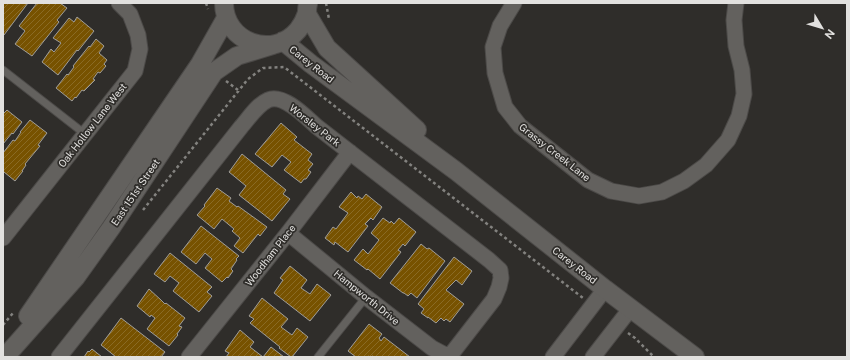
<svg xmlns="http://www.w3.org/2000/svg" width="850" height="360" font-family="'Public Sans',sans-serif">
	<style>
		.building { fill: url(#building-hatch); stroke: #9f9d99 }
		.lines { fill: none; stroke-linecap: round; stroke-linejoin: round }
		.service-casing { stroke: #4c4a48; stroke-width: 9 }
		.minor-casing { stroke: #4c4a48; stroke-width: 17 }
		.tertiary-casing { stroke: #4c4a48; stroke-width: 20 }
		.path { stroke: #83827f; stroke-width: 2.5; stroke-dasharray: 3 3; stroke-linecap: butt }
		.service { stroke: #63615e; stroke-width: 7 }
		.minor { stroke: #63615e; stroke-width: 15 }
		.tertiary { stroke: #63615e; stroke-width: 18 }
		.labels { text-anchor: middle; stroke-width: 3.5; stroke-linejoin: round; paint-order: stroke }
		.street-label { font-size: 10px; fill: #e2e1df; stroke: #2f2d2a }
	</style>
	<defs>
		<pattern id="building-hatch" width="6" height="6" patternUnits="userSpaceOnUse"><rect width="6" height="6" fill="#775200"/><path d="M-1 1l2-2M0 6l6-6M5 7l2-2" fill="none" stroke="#8a6b25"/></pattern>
	</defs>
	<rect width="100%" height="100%" fill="#2f2d2a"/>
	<!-- building -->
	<path class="building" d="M3,3H28L4,35L3,34Z
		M37,3H60L67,8L57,20L59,22L32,56L15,44L25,31L19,26Z
		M77,17L94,31L78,51L77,50L58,75L42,62L51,49L54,52L61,43L53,38L69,18L74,22Z
		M96,39L104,46L99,53L107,60L104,64L106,66L100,73L98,72L93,79L95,80L84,91L82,90L76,98L75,97L72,101L56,88L67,74L68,75L74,67L73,66L89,46L90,47Z
		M7,110L22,122L13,134L12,133L3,144V114Z
		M30,120L47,133L38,145L40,146L25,164L26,165L22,171H23L15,181L4,172H3V153L13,140L15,141L21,132H20Z
		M281,123L297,137L294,140L312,154L308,160L313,164L308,170L311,172L306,179H304L301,183L284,170L291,162L282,155L272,167L255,154Z
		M242,154L286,190L283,194L290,199L272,221L239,195L246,186L229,172Z
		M217,188L231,198L229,201L237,207L238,206L267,227L260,236L258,234L243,253L234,246L240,238L232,231L234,229L222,219L214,229L197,215L205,206L204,205Z
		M351,192L357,198L358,196L362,199L366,194L382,207L373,220L371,218L365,224L368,226L348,252L335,242L334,245L325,238L333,227L336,229L348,213L339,207Z
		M383,218L390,223L391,221L394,224L399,218L416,232L405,246L403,244L398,250L401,252L380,279L368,269L367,270L354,260L363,249L368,254L379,240L371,233Z
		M201,226L239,256L236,259L237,260L231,269L233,271L228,278L227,277L222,282L205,268L212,259L205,253L196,264L181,252Z
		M421,244L427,249L429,248L445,261L417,298L411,293L408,296L404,293H403L390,283Z
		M170,253L212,287L207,292L212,296L199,312L173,291L179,283L170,276L165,282L154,274Z
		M454,257L472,271L462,285L456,280L446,290L464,304L450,322L446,319L444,321L441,318L436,323L428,317V318L421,313L424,309L418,304Z
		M290,266L307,280L301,288L310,294L317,284L331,295L310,321L274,293L283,280L280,278Z
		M149,289L161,300L165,304L166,303L185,318L179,326L182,327L177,334L178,335L169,346L147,329L155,318L151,315L150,317L137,306Z
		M262,298L288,319L281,327L292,335L297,328L308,337L292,357H291L279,348L280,347L250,323L254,319L249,316Z
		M121,318L165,352L161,357H122L121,356L120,357H116L101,345Z
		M369,324L382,334L379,338L381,341L384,337L410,357H374L373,356L370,357L368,356L367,357H356L348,351Z
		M240,330L254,342L250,347L263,357H226L229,353L225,351Z
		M271,347L284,357H263Z
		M92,349L102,357H84L88,351L89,352Z"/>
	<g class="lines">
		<!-- service casing -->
		<g class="service-casing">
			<path id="service" d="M3,70L85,134
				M318,357L366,297"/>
		</g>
		<!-- minor casing -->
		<g class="minor-casing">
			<path id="minor" d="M514,3L500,26L493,47L495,73L505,107L520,126L588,180L611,191L639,196L662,192L684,181L706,165L728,140L739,116L744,94L742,70L736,46L734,20L736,3
				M288,233L366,297L432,348L449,357
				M3,238L135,71L140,49L138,35L130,14L119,3
				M59,357L241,127C249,118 257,105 268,100C283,93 306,117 316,126L489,260L500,270L501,278L499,287L494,299L449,357
				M189,357L288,233L350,152
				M553,357L605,289
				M593,357L631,308"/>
		</g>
		<!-- tertiary casing -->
		<g class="tertiary-casing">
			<path id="tertiary" d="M224,3C224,42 273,60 298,30C302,25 305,19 307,13C307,10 307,7 308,4
				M307,14L327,48L417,130
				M283,41L311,64L456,171L605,289L695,357
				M28,316L200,64L226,18
				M5,357L76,277L111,228L214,72L237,56L273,45"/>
		</g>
		<!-- path -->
		<path class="path" d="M206,3L208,9
			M326,3L329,19
			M226,81L238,90
			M143,210L248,79L263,68L284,67L583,298
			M3,325L13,313
			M628,333L635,338L654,357"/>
		<!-- service -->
		<use href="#service" class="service"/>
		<!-- minor -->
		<use href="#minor" class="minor"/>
		<!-- tertiary -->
		<use href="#tertiary" class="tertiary"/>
	</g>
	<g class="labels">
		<!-- street labels -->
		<g class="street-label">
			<text transform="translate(312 64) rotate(38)" y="4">Carey Road</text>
			<text transform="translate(92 125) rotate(-52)" y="4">Oak Hollow Lane West</text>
			<text transform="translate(315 125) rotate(38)" y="4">Worsley Park</text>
			<text transform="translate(555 152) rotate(38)" y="4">Grassy Creek Lane</text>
			<text transform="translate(135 192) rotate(-56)" y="4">East 151st Street</text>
			<text transform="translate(270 255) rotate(-52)" y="4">Woodham Place</text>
			<text transform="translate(575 265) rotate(38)" y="4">Carey Road</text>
			<text transform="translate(367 297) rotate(39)" y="4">Hampworth Drive</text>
		</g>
	</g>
	<!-- border -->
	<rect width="850" height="360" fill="none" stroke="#e2e1df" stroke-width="8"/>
	<!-- north arrow -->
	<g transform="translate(822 28) rotate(128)" stroke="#2f2d2a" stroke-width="3" paint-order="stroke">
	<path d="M0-3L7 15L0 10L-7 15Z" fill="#e2e1df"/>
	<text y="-6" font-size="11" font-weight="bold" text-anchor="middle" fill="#e2e1df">N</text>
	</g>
</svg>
